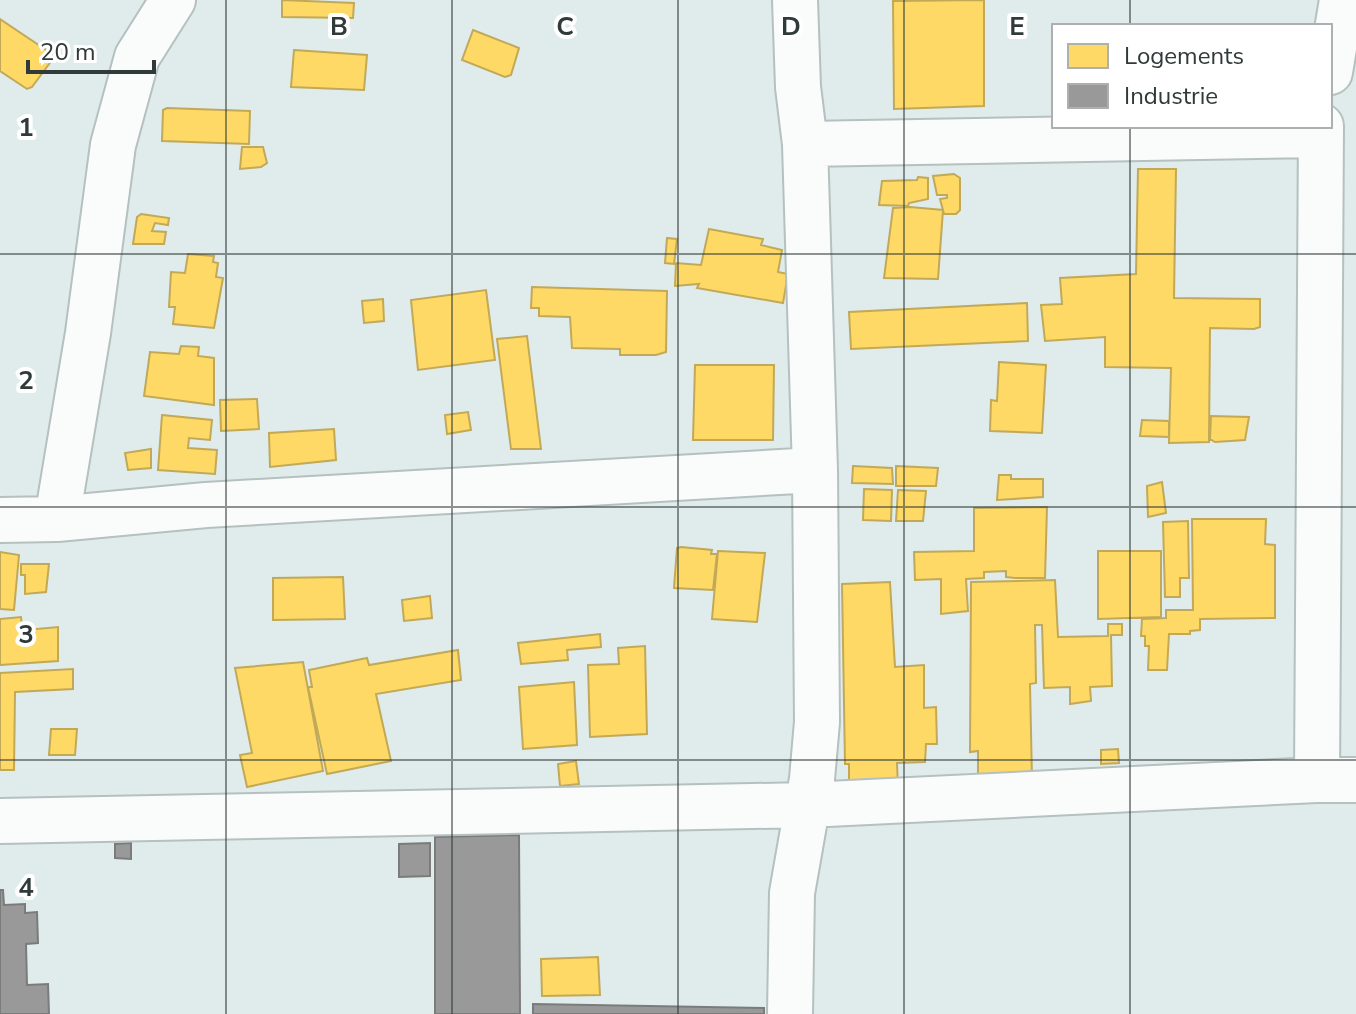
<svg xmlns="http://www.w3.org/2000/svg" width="1356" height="1014" font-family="'Nunito Sans',sans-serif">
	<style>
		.homes { fill: #ffd966; stroke: #c1a958; stroke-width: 2 }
		.industry { fill: #999; stroke: #7a7c7c; stroke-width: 2 }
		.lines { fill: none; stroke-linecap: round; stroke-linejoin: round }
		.street-casing { stroke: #b5c0bf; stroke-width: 48 }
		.street { stroke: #fafcfc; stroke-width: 44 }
		.grid { fill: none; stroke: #303a39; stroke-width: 2; stroke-opacity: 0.55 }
		.grid-label { font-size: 26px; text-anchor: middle; font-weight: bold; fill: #303a39; stroke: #fff; stroke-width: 8; stroke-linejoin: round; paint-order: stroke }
	</style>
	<rect width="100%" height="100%" fill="#dfeceb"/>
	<!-- homes -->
	<path class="homes" d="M282,0L354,3L353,18L282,17Z
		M984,0V106L894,109L893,1Z
		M0,19L55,56L32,87L27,89L0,71Z
		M473,30L519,48L511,75L505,77L462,60Z
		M294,50L367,55L364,90L291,87Z
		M167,108L250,111L249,144L162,141L163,110Z
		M242,147H263L267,163L261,167L240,169Z
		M1138,169H1176L1174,298L1260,299V327L1254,329L1210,328L1209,442L1169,443L1171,368L1105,367V337L1045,341L1041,305L1062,304L1060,278L1136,274Z
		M954,174L960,178V210L956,214H944L940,199L947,198V195H937L933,176Z
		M918,177L928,178V199L909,203L908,206L879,205L882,181L917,180Z
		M910,207L943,210L938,279L884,278L893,208Z
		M141,214L169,218L168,225L155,223L152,231L166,232L164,244H133L137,217Z
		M709,229L763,239L761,245L782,250L778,272L788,274L783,303L697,288L699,284L675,286L676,263L701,265Z
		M667,238L677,239L674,264L665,263Z
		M188,254L214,256L213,262L218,263L216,277L223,278L214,328L173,324L175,307H169L171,272L185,273Z
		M532,287L667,291L666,352L656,355H620V349L572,348L570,317L539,316V308H531Z
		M486,290L495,360L418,370L411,300Z
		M383,299L384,321L364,323L362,301Z
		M1027,303L1028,341L851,349L849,312Z
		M527,336L541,449H511L497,339Z
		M181,346L199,347L198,356L214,358V405L144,396L150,352L179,354Z
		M999,362L1046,365L1042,433L990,431L991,400L997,401Z
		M695,365H774L773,440H693Z
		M257,399L259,429L221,431L220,400Z
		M468,412L471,430L447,434L445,415Z
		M162,415L212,420L210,440L189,438L188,448L217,450L215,474L158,470Z
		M1211,416L1249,417L1245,440L1215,442L1210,439Z
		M1142,420L1169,421V437L1140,436Z
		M334,429L336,460L270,467L269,433Z
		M151,449V468L128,470L125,453Z
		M853,466L892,468L893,484L852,483Z
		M896,466L938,468L936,486H896Z
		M999,475H1011V479H1043V497L997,500Z
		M1162,482L1166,513L1148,517L1147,486Z
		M864,489L892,490L891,521L863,520Z
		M898,490L926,491L923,521H896Z
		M1047,507L1045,578H1015L1006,577V571L984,572V578L966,579L968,611L941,614V579L915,580L914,552L974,551V508Z
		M1192,519H1266L1265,544L1275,545V618L1200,619V630L1190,631V634H1169L1167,670H1148L1149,646H1145V636H1141L1142,619L1166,618V610H1193Z
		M1188,521L1189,578H1180V597H1165L1163,522Z
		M681,547L712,550L711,554H717L713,590L674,588L677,548Z
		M718,551L765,553L757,622L712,619Z
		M1098,551H1161V617L1098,619Z
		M0,552L19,555L14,610L0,609Z
		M21,564H49L46,592L25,594V575H21Z
		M343,577L345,619L273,620V578Z
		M1055,580L1058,637L1108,636V624H1122V635H1111L1112,686L1090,687L1091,701L1070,704V687L1044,688L1042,625H1035L1036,683L1030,684L1032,779L978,781V751L970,752L971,582Z
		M890,582L895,667L924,665V708L936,707L937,744H926L925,762L897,763L898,787L849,790V764H845L842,584Z
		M430,596L432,618L404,621L402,600Z
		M21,617L22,627H26V630L58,627V661L0,665V619Z
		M600,634L601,647L567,650L568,660L521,664L518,643Z
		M645,646L647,734L590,737L588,665L619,664L618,648Z
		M458,650L461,680L376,694L391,761L327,774L308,687H312L309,670L367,658L369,665Z
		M303,662L323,771L247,787L240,755L252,753L235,668Z
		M73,669V689L15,692L14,770H0V673Z
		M574,682L577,745L523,749L519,687Z
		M51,729H77L75,755H49Z
		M1118,749L1119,763L1101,764V750Z
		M576,761L579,784L560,786L558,764Z
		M598,957L600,995L542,996L541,959Z"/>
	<!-- industry -->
	<path class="industry" d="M519,835L520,1014H435V837Z
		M131,843V859L115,858V844Z
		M430,843V876L399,877V844Z
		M0,890H3L4,905L25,904V913L37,912L38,943L26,944L27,985L48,984L49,1014H0Z
		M533,1004L764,1008V1014H533Z"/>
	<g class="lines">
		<!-- street casing -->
		<g class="street-casing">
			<path id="street" d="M1330,72L1342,0
				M805,144L1319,135
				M57,519L88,333L113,145L137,57L173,0
				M0,520L57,519L206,505L815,470
				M1317,780L1321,126
				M0,821L807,805L1317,780H1356
				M790,1014L792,893L812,779L817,722L815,470L805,144L798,87L795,0"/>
		</g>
		<!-- street -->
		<use href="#street" class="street"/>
	</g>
	<!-- grid -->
	<path class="grid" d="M226,0V1014M452,0V1014M678,0V1014M904,0V1014M1130,0V26M1130,126V1014M0,254H1356M0,507H1356M0,760H1356"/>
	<g class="grid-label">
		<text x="339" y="35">B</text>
		<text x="565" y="35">C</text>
		<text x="791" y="35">D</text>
		<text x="1017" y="35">E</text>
		<text x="26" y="136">1</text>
		<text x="26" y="389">2</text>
		<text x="26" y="643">3</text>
		<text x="26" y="896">4</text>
	</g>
	<!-- legend -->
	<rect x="1052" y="24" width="280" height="104" fill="#ffffff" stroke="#acb0b0" stroke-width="2"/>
	<rect x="1068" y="44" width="40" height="24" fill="#ffd966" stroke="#acb0b0" stroke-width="2"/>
	<text x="1124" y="64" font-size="24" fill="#303a39">Logements</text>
	<rect x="1068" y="84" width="40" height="24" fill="#999999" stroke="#acb0b0" stroke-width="2"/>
	<text x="1124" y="104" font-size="24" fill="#303a39">Industrie</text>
	<!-- scale -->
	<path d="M28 60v12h126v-12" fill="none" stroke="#303a39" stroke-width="4"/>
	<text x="40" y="60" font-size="24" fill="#303a39" stroke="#ffffff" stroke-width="6" paint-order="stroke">20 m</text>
</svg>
